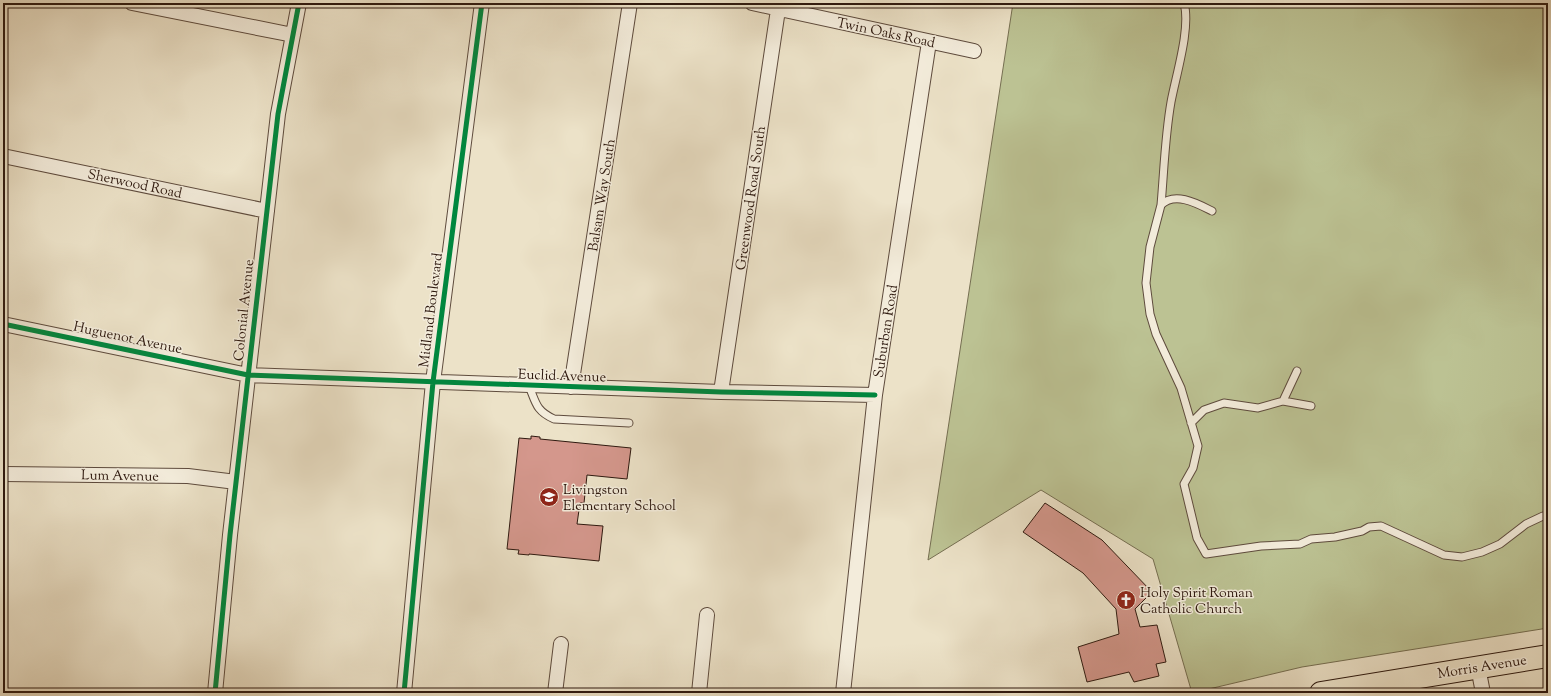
<svg xmlns="http://www.w3.org/2000/svg" width="1551" height="696" font-family="'Sorts Mill Goudy',serif">
	<style>
		.green { fill: #bcc293; stroke: #756e51 }
		.building { fill: #d4978c; stroke: #2e190f }
		.lines { fill: none; stroke-linecap: round; stroke-linejoin: round }
		.service-casing { stroke: #5e4b3d; stroke-width: 9 }
		.minor-casing { stroke: #5e4b3d; stroke-width: 16 }
		.primary-casing { stroke: #2e190f; stroke-width: 24 }
		.service { stroke: #f3ecdb; stroke-width: 7 }
		.minor { stroke: #f3ecdb; stroke-width: 14 }
		.primary { stroke: #ece2c8; stroke-width: 22 }
		.cycleway-casing { stroke: #f3ecdb; stroke-width: 8 }
		.cycleway { stroke: #00873e; stroke-width: 5 }
		.labels { text-anchor: middle; stroke-width: 3; stroke-linejoin: round; paint-order: stroke }
		.street-label { font-size: 14px; fill: #2e190f; stroke: #f3ecdb }
		.poi-label { font-size: 14px; fill: #2e190f; stroke: #f3ecdb; text-anchor: start }
	</style>
	<rect width="100%" height="100%" fill="#ece2c8"/>
	<filter id="stains"><feTurbulence type="fractalNoise" baseFrequency=".005" numOctaves="4"/><feColorMatrix values="0 0 0 0 .2 0 0 0 0 .09 0 0 0 0 .02 0 0 0 .5 -.17"/></filter>
	<radialGradient id="worn" r=".72"><stop offset=".6" stop-color="#630" stop-opacity="0"/><stop offset="1" stop-color="#630" stop-opacity=".3"/></radialGradient>
	<!-- green -->
	<path class="green" d="M1013,3H1548V628L1302,667L1192,693L1153,559L1041,490L928,560Z"/>
	<!-- building -->
	<path class="building" d="M531,436L540,437V439L631,448L627,479L587,475L584,503H580L577,524L603,526L599,561L529,554V555L518,554L519,550L507,549L519,438L531,439Z
		M1045,503L1102,540L1152,592L1135,609L1140,627L1157,625L1166,662L1156,664L1159,676L1134,682L1129,672L1087,682L1078,647L1119,634L1116,609L1083,573L1023,532Z"/>
	<g class="lines">
		<!-- service casing -->
		<g class="service-casing">
			<path id="service" d="M1161,205C1164,171 1165,136 1171,102C1176,75 1191,28 1184,3
				M1212,211C1198,204 1175,191 1161,205L1150,247L1146,283L1150,314L1156,334L1181,388L1198,446L1193,468L1184,484L1197,538L1206,554L1261,546L1300,544L1311,539L1335,537L1362,531L1369,527L1381,526L1444,555L1462,557L1482,552L1500,544L1526,524L1543,516H1548
				M529,386C536,403 536,411 554,419L629,423
				M1283,401L1297,371
				M1191,423L1204,410L1224,403L1258,408L1283,401L1311,406"/>
		</g>
		<!-- minor casing -->
		<g class="minor-casing">
			<path id="minor" d="M132,3L293,35
				M752,3L974,51
				M3,156L267,211
				M3,324L248,375L721,392L875,395
				M571,387L630,3
				M721,392L779,3
				M3,474L188,476L236,482
				M1478,667L1483,693
				M215,693L230,535L278,114L299,3
				M404,693L433,382L482,3
				M555,693L561,644
				M699,693L707,615
				M843,693L875,395L929,42"/>
		</g>
		<!-- primary casing -->
		<g class="primary-casing">
			<path id="primary" d="M1321,693L1548,656"/>
		</g>
		<!-- service -->
		<use href="#service" class="service"/>
		<!-- minor -->
		<use href="#minor" class="minor"/>
		<!-- primary -->
		<use href="#primary" class="primary"/>
		<!-- cycleway casing -->
		<g class="cycleway-casing">
			<path id="cycleway" d="M3,324L248,375L721,392L875,395
				M215,693L230,535L278,114L299,3
				M404,693L433,382L482,3"/>
		</g>
		<!-- cycleway -->
		<use href="#cycleway" class="cycleway"/>
	</g>
	<!-- icons -->
	<defs>
		<g id="school-disc" transform="scale(1)"><circle r="9.5" fill="#8f2418" stroke="#f3ecdb"/><path d="M0-5L7-2L0 1L-7-2ZM-4 1L0 2.5L4 1V4Q0 6-4 4Z" fill="#fff"/></g>
		<g id="church-disc" transform="scale(1)"><circle r="9.5" fill="#8f2418" stroke="#f3ecdb"/><path d="M-1.2-6h2.4v3.5h3.3v2.4h-3.3V6h-2.4V-.1h-3.3v-2.4h3.3Z" fill="#fff"/></g>
	</defs>
	<g fill-rule="evenodd">
		<use href="#school-disc" x="549" y="497"/>
		<use href="#church-disc" x="1126" y="600"/>
	</g>
	<g class="labels">
		<!-- street labels -->
		<g class="street-label">
			<text transform="translate(886 32) rotate(12)" y="5">Twin Oaks Road</text>
			<text transform="translate(135 183) rotate(12)" y="5">Sherwood Road</text>
			<text transform="translate(601 195) rotate(-81)" y="5">Balsam Way South</text>
			<text transform="translate(750 198) rotate(-82)" y="5">Greenwood Road South</text>
			<text transform="translate(243 310) rotate(-84)" y="5">Colonial Avenue</text>
			<text transform="translate(430 310) rotate(-83)" y="5">Midland Boulevard</text>
			<text transform="translate(885 331) rotate(-81)" y="5">Suburban Road</text>
			<text transform="translate(128 337) rotate(12)" y="5">Huguenot Avenue</text>
			<text transform="translate(562 375) rotate(2)" y="5">Euclid Avenue</text>
			<text transform="translate(120 475) rotate(1)" y="5">Lum Avenue</text>
			<text transform="translate(1482 666) rotate(-9)" y="5">Morris Avenue</text>
		</g>
		<!-- poi labels -->
		<g class="poi-label">
			<text x="563" y="494">Livingston<tspan x="563" dy="16">Elementary School</tspan></text>
			<text x="1140" y="597">Holy Spirit Roman<tspan x="1140" dy="16">Catholic Church</tspan></text>
		</g>
	</g>
	<!-- margin -->
	<rect width="1551" height="696" fill="none" stroke="#ece2c8" stroke-width="16"/>
	<rect x="4" y="4" width="1543" height="688" fill="none" stroke="#2e190f" stroke-width="2"/>
	<rect x="8" y="8" width="1535" height="680" fill="none" stroke="#2e190f"/>
	<rect width="100%" height="100%" filter="url(#stains)"/>
	<rect width="100%" height="100%" fill="url(#worn)"/>
</svg>
